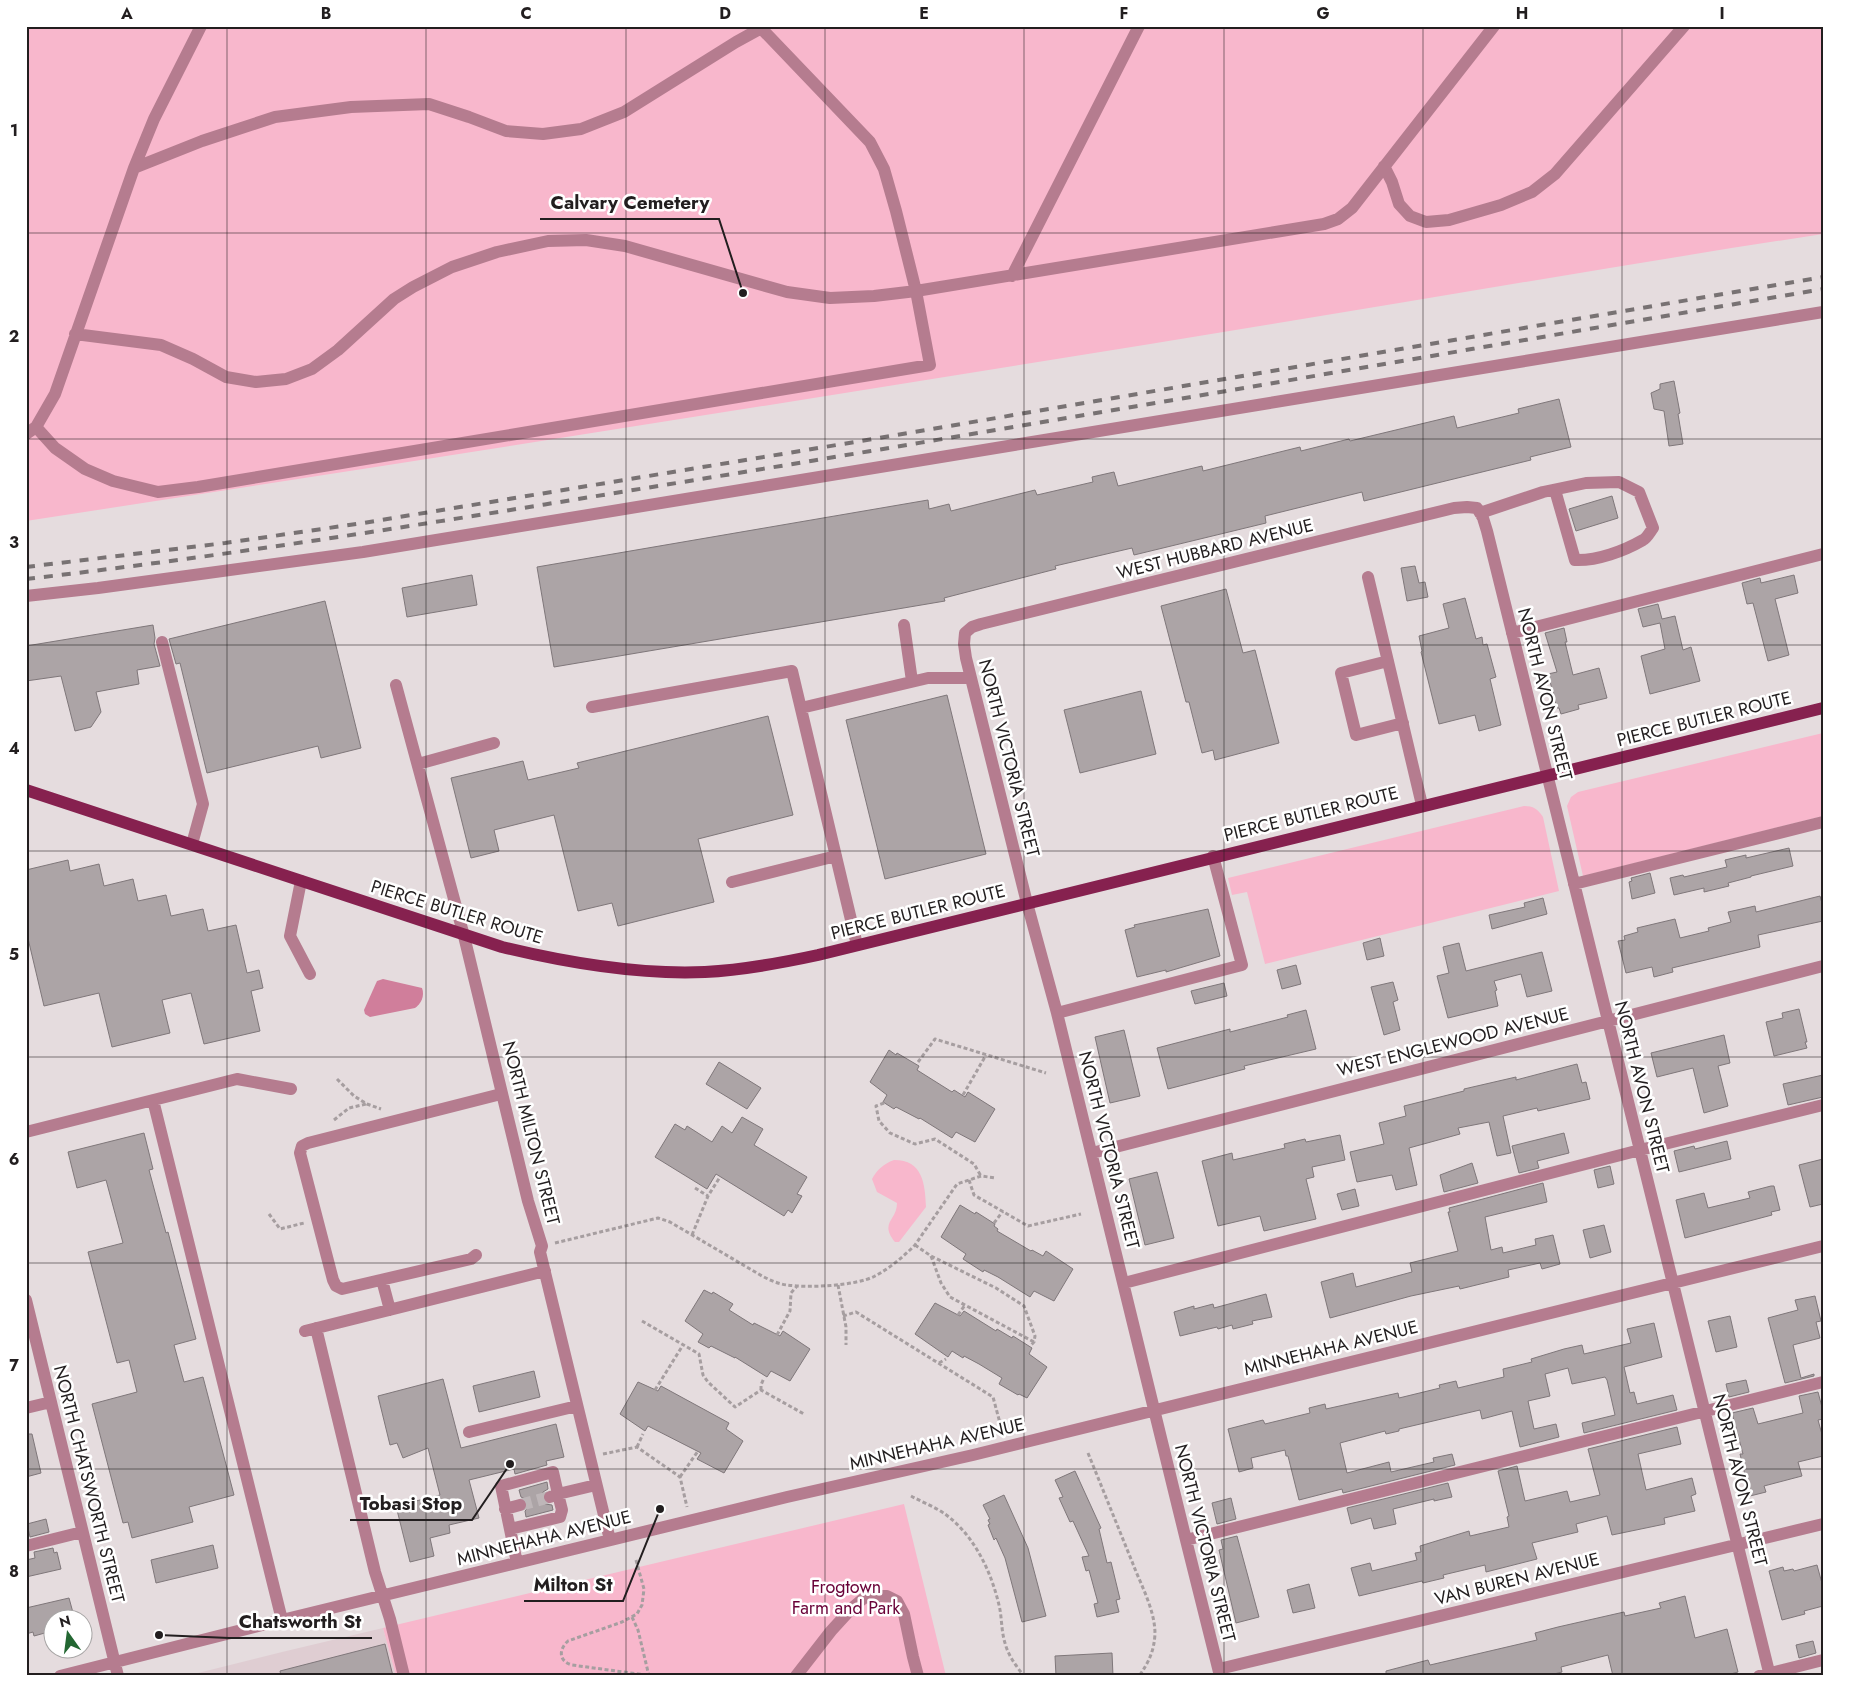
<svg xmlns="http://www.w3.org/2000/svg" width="1849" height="1702" font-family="Jost,sans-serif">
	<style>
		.built { fill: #dfcdd2 }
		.green { fill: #f8b7cc }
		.water { fill: #d07e9b }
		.building { fill: #aca4a6; stroke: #7f777a }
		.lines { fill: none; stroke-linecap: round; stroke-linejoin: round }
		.minor-tunnel { stroke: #beb6b8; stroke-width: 12; stroke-dasharray: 12 6; stroke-linecap: butt }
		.path { stroke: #a69ea0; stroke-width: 3; stroke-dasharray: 4 2.5; stroke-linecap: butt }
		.minor { stroke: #b57c8f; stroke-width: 12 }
		.major { stroke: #86214f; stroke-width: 12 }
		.rail { stroke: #787273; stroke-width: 4; stroke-dasharray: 9 9; stroke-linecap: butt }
		.grid { fill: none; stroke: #221e1f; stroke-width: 1; stroke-opacity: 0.55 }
		.labels { text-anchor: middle; stroke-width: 5; stroke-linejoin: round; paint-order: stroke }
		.street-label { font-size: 18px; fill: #221e1f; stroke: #fff }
		.park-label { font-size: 18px; fill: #690238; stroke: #fff }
		.leader { fill: none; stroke: #221e1f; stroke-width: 2 }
		.callout-dot { fill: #221e1f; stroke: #fff; stroke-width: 2 }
		.callout-label { font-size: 19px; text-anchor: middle; font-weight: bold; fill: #221e1f; stroke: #fff; stroke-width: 5; stroke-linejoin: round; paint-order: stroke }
		.neatline { fill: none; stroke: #221e1f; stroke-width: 2 }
		.grid-label { font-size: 16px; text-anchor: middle; font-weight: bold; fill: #221e1f }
	</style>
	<rect width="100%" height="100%" fill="#e5dcde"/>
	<!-- built -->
	<path class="built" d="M383,1628L396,1676H186L282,1652Z"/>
	<!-- green -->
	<path class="green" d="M26,26H1823V234C1639,262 1456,294 1272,324C857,392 442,457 26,521Z
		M1823,733V816L1583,876L1567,806L1571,797L1578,792Z
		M1524,806C1533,806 1538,809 1543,817L1559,891L1265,964L1247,892L1232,895L1228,878Z
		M894,1160C923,1160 925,1184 926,1207L899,1242H895C879,1222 897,1221 897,1203L877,1192L872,1179C877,1170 883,1164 894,1160Z
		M904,1504L946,1676H396L383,1628Z"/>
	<!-- water -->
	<path class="water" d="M383,979L422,988C425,996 421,1004 415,1008L370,1017L365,1014L364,1010L377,981Z"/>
	<!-- building -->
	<path class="building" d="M1674,381L1680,413L1678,414L1683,444L1669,446L1664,411L1654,409L1651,393L1660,389V384Z
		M1559,399L1571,447L1530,457L1531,460L1364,501L1362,492L1265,516L1266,523L1134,555L1132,548L1055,566L1056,569L944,598L945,601L554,667L537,567L928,500L929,509L949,504L951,511L1035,490L1037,495L1093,482L1092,477L1114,472L1118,486L1202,466L1203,471L1300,447L1301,451L1349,439L1350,441L1454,416L1457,428L1519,413L1518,409Z
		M1612,496L1618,518L1576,531L1569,509Z
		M1415,566L1419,583L1425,582L1428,597L1407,601L1401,568Z
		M472,575L477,605L407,617L402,588Z
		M1794,575L1798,593L1775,599L1789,655L1768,661L1753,603L1747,604L1742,583L1760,578L1761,583Z
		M1226,589L1243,653L1255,650L1279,743L1215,760L1213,750L1202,753L1189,702H1186L1161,606Z
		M1465,598L1476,639L1482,637L1483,645L1487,644L1496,677L1490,679L1501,725L1479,731L1475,715L1439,724L1421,652L1422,651L1419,636L1449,628L1443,604Z
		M325,601L361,748L321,758L318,746L207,773L180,663L176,664L169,639Z
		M1658,604L1662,619L1675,616L1683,650L1691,647L1700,681L1650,694L1641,656L1665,649L1660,623L1643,627L1638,609Z
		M153,625L155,638L154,644L160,666L137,670L139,684L96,692L101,712L91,727L75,731L61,676L26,681V646Z
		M1564,628L1567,642H1565L1573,675L1599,668L1607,698L1578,705L1579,709L1561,714L1559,708H1557L1548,674L1557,672L1545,633Z
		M1141,691L1156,754L1080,773L1064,710Z
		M947,695L986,854L885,879L846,720Z
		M768,716L793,815L698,839L714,902L618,926L612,903L578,911L554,815L494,830L499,851L471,858L451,778L523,761L528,780L579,768L577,763Z
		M1789,848L1793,866L1751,876V877L1728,883L1729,886L1704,892V888L1674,895L1670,878L1683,875L1684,877L1727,867L1725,860L1746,855V858Z
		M68,860L70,871L99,864L104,886L133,879L138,901L166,895L171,916L203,909L208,931L236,925L247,973L259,970L263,988L251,991L260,1031L204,1044L191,993L162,1000L170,1033L112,1047L99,993L44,1006L26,930V870Z
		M1650,873L1655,893L1632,899L1629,882L1632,881L1631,878Z
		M1820,896L1823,907V921L1758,935L1760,947L1672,968L1673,972L1654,977L1652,967L1626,973L1618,941L1625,940L1624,936L1638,932L1637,928L1675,919L1680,938L1709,931L1708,928L1731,922L1728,912L1755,906L1756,912Z
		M1543,898L1547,914L1492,929L1489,915L1525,907L1524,903Z
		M1208,909L1220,956L1166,972V970L1137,977L1125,930L1135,927L1134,925Z
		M1380,938L1384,956L1367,960L1363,943Z
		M1459,943L1466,971L1542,952L1552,991L1527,997L1521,974L1494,981L1497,990L1495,991L1498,1006L1448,1018L1437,976L1449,973L1443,947Z
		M1296,965L1301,984L1282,989L1277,970Z
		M1393,982L1398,1000L1393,1002L1400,1030L1384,1035L1371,987Z
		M1224,983L1227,996L1195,1004L1191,991Z
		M1799,1009L1807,1042H1805L1807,1048L1774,1056L1766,1022L1783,1018L1782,1013Z
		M1306,1010L1316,1049L1244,1066L1245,1069L1168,1089L1157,1048L1230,1029V1032L1288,1017L1287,1015Z
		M1124,1030L1140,1096L1110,1103L1095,1037Z
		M1724,1035L1730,1063L1718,1066L1728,1106L1704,1113L1693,1068L1657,1077L1651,1053Z
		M889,1050L896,1055L897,1053L919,1066L917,1070L952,1092L954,1090L965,1097L968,1092L995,1109L975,1142L956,1132L952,1138L920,1118L919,1119L896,1107L894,1109L883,1102L887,1095L870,1082Z
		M719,1062L761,1088L747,1109L706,1084Z
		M1577,1064L1582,1083L1586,1082L1590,1099L1538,1111L1537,1108L1503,1116L1511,1153L1497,1156L1489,1122L1458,1128L1460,1134L1409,1148L1417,1185L1396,1190L1392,1175L1357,1182L1350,1152L1384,1144L1379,1123L1406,1116L1404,1106L1464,1091V1089L1516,1077V1080Z
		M1823,1075V1097L1788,1105L1783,1084Z
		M742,1117L763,1129L754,1145L807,1177L797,1194L802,1196L792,1213L788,1210L784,1216L716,1174L707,1189L655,1157L675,1124L685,1130L687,1126L712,1142L722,1126L732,1133Z
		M144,1133L153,1169L149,1170L166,1233L168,1232L196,1339L174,1345L184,1382L203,1377L234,1495L189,1507L193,1522L132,1538L128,1522L123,1523L92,1404L137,1392L129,1360L117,1363L88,1252L123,1243L106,1180L77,1188L68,1152Z
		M1564,1133L1569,1153L1537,1161L1539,1168L1519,1173L1512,1146Z
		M1340,1135L1345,1160L1312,1167L1314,1177L1306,1179L1316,1219L1264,1231L1260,1216L1218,1226L1202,1161L1232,1153L1233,1160L1285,1148L1284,1144L1305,1139L1306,1142Z
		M1727,1141L1731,1159L1679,1172L1674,1151L1694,1146L1695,1149Z
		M1823,1159V1204L1810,1207L1799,1165Z
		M1472,1163L1478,1183L1444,1192L1440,1175Z
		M1610,1166L1614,1184L1598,1188L1594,1170Z
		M1157,1172L1174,1238L1145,1245L1129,1179Z
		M1543,1183L1547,1202L1485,1217L1491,1250L1502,1247L1503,1253L1536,1245L1535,1239L1553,1235L1560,1264L1542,1269L1540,1263L1508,1270L1509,1277L1460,1289L1459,1286L1411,1296L1330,1318L1321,1282L1353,1273L1356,1287L1412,1272L1410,1263L1458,1251L1448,1212H1450L1449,1208Z
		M1771,1186H1774L1780,1210L1771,1212L1772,1215L1685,1238L1676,1200L1704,1193L1708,1208L1750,1198L1748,1192Z
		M1355,1189L1359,1206L1342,1210L1337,1194Z
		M960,1205L975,1214L976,1212L995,1224L994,1226L998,1229L997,1231L1031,1251L1032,1250L1043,1256L1046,1251L1073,1269L1054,1301L1034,1291L1030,1297L998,1277L984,1270L983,1272L963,1259L966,1254L941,1237Z
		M1604,1225L1611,1252L1590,1258L1583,1230Z
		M704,1290L712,1294L713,1292L733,1304L729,1310L753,1325L754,1323L780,1336L783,1331L810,1349L790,1381L771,1371L767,1377L735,1357V1358L711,1346L709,1348L698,1342L703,1334L685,1321Z
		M1266,1294L1272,1317L1252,1321L1253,1324L1233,1329L1232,1325L1218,1329L1217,1327L1180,1336L1174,1312L1194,1306V1309L1213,1304L1214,1308Z
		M1815,1296L1821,1321L1816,1322L1820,1338L1793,1345L1801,1378L1814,1374V1376L1785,1383L1768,1318L1798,1310L1795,1300Z
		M935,1303L960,1316L964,1311L996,1331L997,1329L1012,1338L1013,1336L1032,1348L1029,1354L1047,1367L1027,1398L1019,1394L1018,1395L999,1384L1002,1378L979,1364L964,1356L963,1358L952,1351L948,1357L915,1334Z
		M1730,1316L1737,1347L1716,1352L1708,1321Z
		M1654,1323L1662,1357L1624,1367L1630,1393L1634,1392L1637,1404L1673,1395L1677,1410L1584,1433L1582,1423L1615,1415L1607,1380L1605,1377L1572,1384L1568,1368L1545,1374L1550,1396L1528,1401L1534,1429L1556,1424L1559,1437L1520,1447L1512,1411L1482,1419L1480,1410L1399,1429V1431L1386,1434L1385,1431L1340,1443L1347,1473L1389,1462L1391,1472L1434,1462L1433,1458L1452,1454L1455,1465L1343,1493L1342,1489L1299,1500L1288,1456H1286L1285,1450L1251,1458L1253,1468L1239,1472L1228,1429L1263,1420L1265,1424L1310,1413L1309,1408L1325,1404L1326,1409L1398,1393L1399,1398L1440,1388L1439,1385L1456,1381L1458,1388L1504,1377L1503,1369L1532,1362L1531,1359L1564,1349L1582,1345L1584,1354L1631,1343L1627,1329Z
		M534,1371L540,1397L479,1412L473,1386Z
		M443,1379L461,1448L556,1424L564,1457L546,1461L547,1465L515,1474L514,1469L469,1480L479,1518L449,1525L450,1533L430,1538L434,1556L410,1562L396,1506L440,1495L428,1448L403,1458L397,1443L390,1445L378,1396Z
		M1746,1380L1749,1392L1729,1397L1726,1384Z
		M638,1382L658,1391L661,1386L729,1423L726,1429L743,1441L724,1473L697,1459L701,1453L648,1426L645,1431L620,1414Z
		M1818,1392L1823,1411V1419L1818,1420L1823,1438V1456L1798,1462L1802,1476L1764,1486L1766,1492L1750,1496L1740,1454H1743L1732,1413L1753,1408L1758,1424L1803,1413L1799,1396Z
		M1677,1427L1681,1444L1638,1454L1646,1490L1692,1478L1696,1494L1691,1496L1695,1511L1664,1518L1665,1524L1612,1535L1607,1516L1576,1524L1578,1532L1532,1543L1537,1559L1486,1572L1485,1565L1443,1575L1444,1578L1423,1583L1422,1581L1359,1596L1351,1568L1370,1563L1372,1571L1417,1560L1415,1553L1421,1552L1420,1546L1469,1531L1470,1536L1509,1527L1507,1517L1509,1516L1498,1471L1517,1466L1525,1501L1567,1491L1570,1502L1600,1495L1588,1449Z
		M26,1434H32L41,1473L26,1477Z
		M1075,1471L1101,1528L1099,1529L1107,1563L1111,1562L1120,1599L1116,1600L1119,1612L1097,1617L1094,1604L1098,1603L1089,1570L1086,1571L1082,1557L1089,1556L1073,1521L1070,1522L1059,1498L1063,1497L1055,1480Z
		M547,1482L548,1489L543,1492L542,1499L545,1504L552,1505L553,1510L526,1517L525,1511L528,1508V1503L525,1499L521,1497L519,1490Z
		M1448,1483L1452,1497L1434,1501V1499L1393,1509L1396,1524L1374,1529L1371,1518L1351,1524L1347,1508Z
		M1004,1495L1028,1548L1046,1616L1022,1622L1005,1558L996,1538L994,1540L988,1525L990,1524L988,1520L990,1519L983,1505Z
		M1231,1498L1236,1519L1217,1524L1212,1503Z
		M46,1519L49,1532L30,1537L27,1524Z
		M1237,1536L1259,1617L1236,1623L1219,1550L1223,1549L1221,1540Z
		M213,1545L218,1568L156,1583L151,1560Z
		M53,1548L54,1553L57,1552L61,1569L26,1577V1560L35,1558L34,1552Z
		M1817,1565L1823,1587V1606L1804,1611L1805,1614L1782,1620L1769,1571L1783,1567L1784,1571L1793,1569L1794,1571Z
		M1309,1584L1315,1608L1293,1613L1287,1590Z
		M1685,1596L1695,1638L1727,1629L1738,1672L1723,1676H1613L1608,1655L1561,1667L1562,1672L1546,1676H1386V1671L1428,1660L1430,1665L1537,1640L1535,1633L1558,1627L1624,1612L1625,1616L1661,1608L1659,1603Z
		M69,1598L75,1620H52V1631L34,1636L33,1632L26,1634V1608Z
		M1813,1641L1816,1653L1799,1658L1796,1645Z
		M385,1644L393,1676H281L280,1671Z
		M1112,1653L1113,1676H1056L1055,1656Z"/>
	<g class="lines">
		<!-- minor-tunnel -->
		<path class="minor-tunnel" d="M520,1505L550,1497"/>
		<!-- path -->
		<path class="path" d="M918,1062L935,1039L1046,1073
			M337,1079L354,1096L367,1104L381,1109
			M963,1095L986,1055
			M884,1103L876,1106L879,1121L890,1133L915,1144L935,1139L974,1164L981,1176
			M334,1120L349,1108L366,1104
			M969,1180L974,1195L1028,1226L1081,1214
			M695,1188L708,1196
			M269,1214L280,1229L304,1223
			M994,1223L1003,1211
			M692,1235L708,1196L720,1177
			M555,1243L658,1218L670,1222L762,1276C770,1280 778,1284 787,1285C808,1288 856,1286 875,1276C890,1268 903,1257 915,1245L957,1184L981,1176L996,1178
			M915,1245L931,1256L996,1288L1024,1306L1035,1336L1034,1342L1031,1345
			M931,1256L941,1283L950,1297L1034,1342
			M838,1285L846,1327V1345
			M958,1315L965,1305
			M843,1316L856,1312L993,1397L1000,1423
			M642,1321L699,1354L703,1375L708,1382L735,1407L761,1390L804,1414
			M777,1335L790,1311L791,1293L797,1286
			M939,1363L946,1359
			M655,1390L683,1345
			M761,1390V1385L764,1378
			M637,1447L643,1434
			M1088,1453C1103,1490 1118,1527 1133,1564C1141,1585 1155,1610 1155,1634C1154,1651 1149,1662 1139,1676
			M603,1454L637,1447L680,1477L687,1507
			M680,1477L698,1451
			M911,1496C922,1502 935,1507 945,1514C974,1535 991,1571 999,1605C1002,1617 1001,1630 1005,1643C1008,1655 1016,1666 1024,1676
			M636,1560L644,1589L642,1605L637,1614L622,1622L568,1641C559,1649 558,1661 572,1665L653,1676
			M632,1617L638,1630L649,1676"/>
		<!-- minor -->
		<path class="minor" d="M1384,166L1392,182L1399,204L1410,216L1426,222L1449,220L1501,205L1532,192L1555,174L1684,26
			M134,168L202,141L275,117L351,107L429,104L469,117L506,131L543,134L581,129L624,112L736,42L765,26
			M1012,276L1139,26
			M75,334L161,345L193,359L226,377L256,382L286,379L312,369L338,350L394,299L413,287L452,267L497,252L548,241L586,240L625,246L787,292L830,298L874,296L916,291L1324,224L1338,219L1352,208L1494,26
			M36,427L55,448L85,469L113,481L158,492L198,487L930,365L916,291L896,211L884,169L870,142L759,26
			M26,434L36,427L55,394L134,168L154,119L201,26
			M1480,513L1543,492L1586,483L1619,482L1639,492L1653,528C1650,532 1647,538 1643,540C1624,551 1597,561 1575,560L1555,490
			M1368,577L1422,805
			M26,596L98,588L363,552L1823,312
			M904,625L912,681
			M1512,633L1823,554
			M162,642L203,804L192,844
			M1388,661L1341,673L1356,735L1403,723
			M396,685L464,936L528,1201L542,1246L540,1252L610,1540
			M592,707L792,671L857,945
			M801,708L928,678H971
			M418,764L494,743
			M301,881L290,936L310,974
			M732,882L836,856
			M1574,884L1823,822
			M1057,1013L1242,965L1213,856
			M153,1100L282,1620
			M26,1132L237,1079L291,1089
			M1092,1153L1823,966
			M476,1255L471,1259L342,1289L336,1286L333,1280L300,1153L302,1146L308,1143L501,1094
			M382,1280L390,1310
			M1124,1283L1640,1150L1823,1105
			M26,1300L118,1676
			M316,1328L375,1572L390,1619L404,1676
			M305,1331L545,1271
			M26,1408L51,1402
			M469,1432L577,1406
			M505,1509L520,1505
			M510,1529L560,1517L562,1510L558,1494L550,1497
			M1186,1540L1823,1382
			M26,1546L82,1532
			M517,1563L501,1486L553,1472L558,1494L596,1485
			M1219,1669L1823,1524
			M60,1676L282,1620L787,1497L973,1455L1823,1246
			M796,1676L831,1631L852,1608L864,1598L874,1596H887L897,1601L904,1614L913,1657L918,1676
			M1220,1676L1186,1540L1057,1013L1027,903L966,658L964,644L965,633L972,627L981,624L1454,508L1467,507L1477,508L1483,518L1487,531L1770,1676
			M1759,1676L1823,1660"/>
		<!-- major -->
		<path class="major" d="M26,790L502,947C568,963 638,975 705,972C744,970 781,963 818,955L1823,708"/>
		<!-- rail -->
		<path class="rail" d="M26,567L225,543L363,523L873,439L1823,277
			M26,579C263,552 497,512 732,474C1096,414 1459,351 1823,289"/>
	</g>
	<!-- grid -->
	<path class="grid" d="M227,26V1676M426,26V1676M626,26V1676M825,26V1676M1024,26V1676M1224,26V1676M1423,26V1676M1622,26V1676M26,233H1823M26,439H1823M26,645H1823M26,851H1823M26,1057H1823M26,1263H1823M26,1469H1823"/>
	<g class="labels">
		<!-- street labels -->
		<g class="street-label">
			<text transform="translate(1215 549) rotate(-14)" y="6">WEST HUBBARD AVENUE</text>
			<text transform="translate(1545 694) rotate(76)" y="6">NORTH AVON STREET</text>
			<text transform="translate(1704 719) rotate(-14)" y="6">PIERCE BUTLER ROUTE</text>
			<text transform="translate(1009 758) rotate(76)" y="6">NORTH VICTORIA STREET</text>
			<text transform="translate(1311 814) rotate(-14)" y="6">PIERCE BUTLER ROUTE</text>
			<text transform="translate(457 912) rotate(17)" y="6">PIERCE BUTLER ROUTE</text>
			<text transform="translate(918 912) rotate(-14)" y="6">PIERCE BUTLER ROUTE</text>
			<text transform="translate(1453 1042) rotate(-14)" y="6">WEST ENGLEWOOD AVENUE</text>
			<text transform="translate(1642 1087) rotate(76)" y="6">NORTH AVON STREET</text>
			<text transform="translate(531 1133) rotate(76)" y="6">NORTH MILTON STREET</text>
			<text transform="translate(1109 1150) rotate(76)" y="6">NORTH VICTORIA STREET</text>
			<text transform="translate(1331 1348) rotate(-14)" y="6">MINNEHAHA AVENUE</text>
			<text transform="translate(937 1444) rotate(-13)" y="6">MINNEHAHA AVENUE</text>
			<text transform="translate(1740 1480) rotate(76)" y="6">NORTH AVON STREET</text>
			<text transform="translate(89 1484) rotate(76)" y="6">NORTH CHATSWORTH STREET</text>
			<text transform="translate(544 1538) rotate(-14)" y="6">MINNEHAHA AVENUE</text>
			<text transform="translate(1205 1543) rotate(76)" y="6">NORTH VICTORIA STREET</text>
			<text transform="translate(1517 1579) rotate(-14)" y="6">VAN BUREN AVENUE</text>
		</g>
		<!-- park labels -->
		<g class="park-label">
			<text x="846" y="1593">Frogtown<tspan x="846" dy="21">Farm and Park</tspan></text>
		</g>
	</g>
	<!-- callouts -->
	<path class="leader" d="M743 293L719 219H540M510 1464L472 1520H350M660 1509L623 1601H524M159 1635L229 1638H372"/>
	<g class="callout-dot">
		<circle cx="743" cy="293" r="5"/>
		<circle cx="510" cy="1464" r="5"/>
		<circle cx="660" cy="1509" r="5"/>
		<circle cx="159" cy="1635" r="5"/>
	</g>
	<g class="callout-label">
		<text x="630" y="209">Calvary Cemetery</text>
		<text x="411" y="1510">Tobasi Stop</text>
		<text x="573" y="1591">Milton St</text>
		<text x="300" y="1628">Chatsworth St</text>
	</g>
	<!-- border -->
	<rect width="1849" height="1702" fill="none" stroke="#ffffff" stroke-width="55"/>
	<!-- north arrow -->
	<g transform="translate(68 1634) rotate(346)"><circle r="24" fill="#ffffff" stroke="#a7a5a5"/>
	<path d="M0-4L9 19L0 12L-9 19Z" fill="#236732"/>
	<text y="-8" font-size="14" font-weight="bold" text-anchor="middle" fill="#221e1f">N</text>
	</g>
	<rect x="28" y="28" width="1794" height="1646" class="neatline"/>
	<g class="grid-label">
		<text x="127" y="19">A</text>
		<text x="326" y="19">B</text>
		<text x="526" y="19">C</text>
		<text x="725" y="19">D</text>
		<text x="924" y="19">E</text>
		<text x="1124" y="19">F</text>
		<text x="1323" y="19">G</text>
		<text x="1522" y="19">H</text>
		<text x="1722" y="19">I</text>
		<text x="14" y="136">1</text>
		<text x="14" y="342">2</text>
		<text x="14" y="548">3</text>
		<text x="14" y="754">4</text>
		<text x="14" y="960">5</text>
		<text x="14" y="1165">6</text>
		<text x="14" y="1371">7</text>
		<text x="14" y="1577">8</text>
	</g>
</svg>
